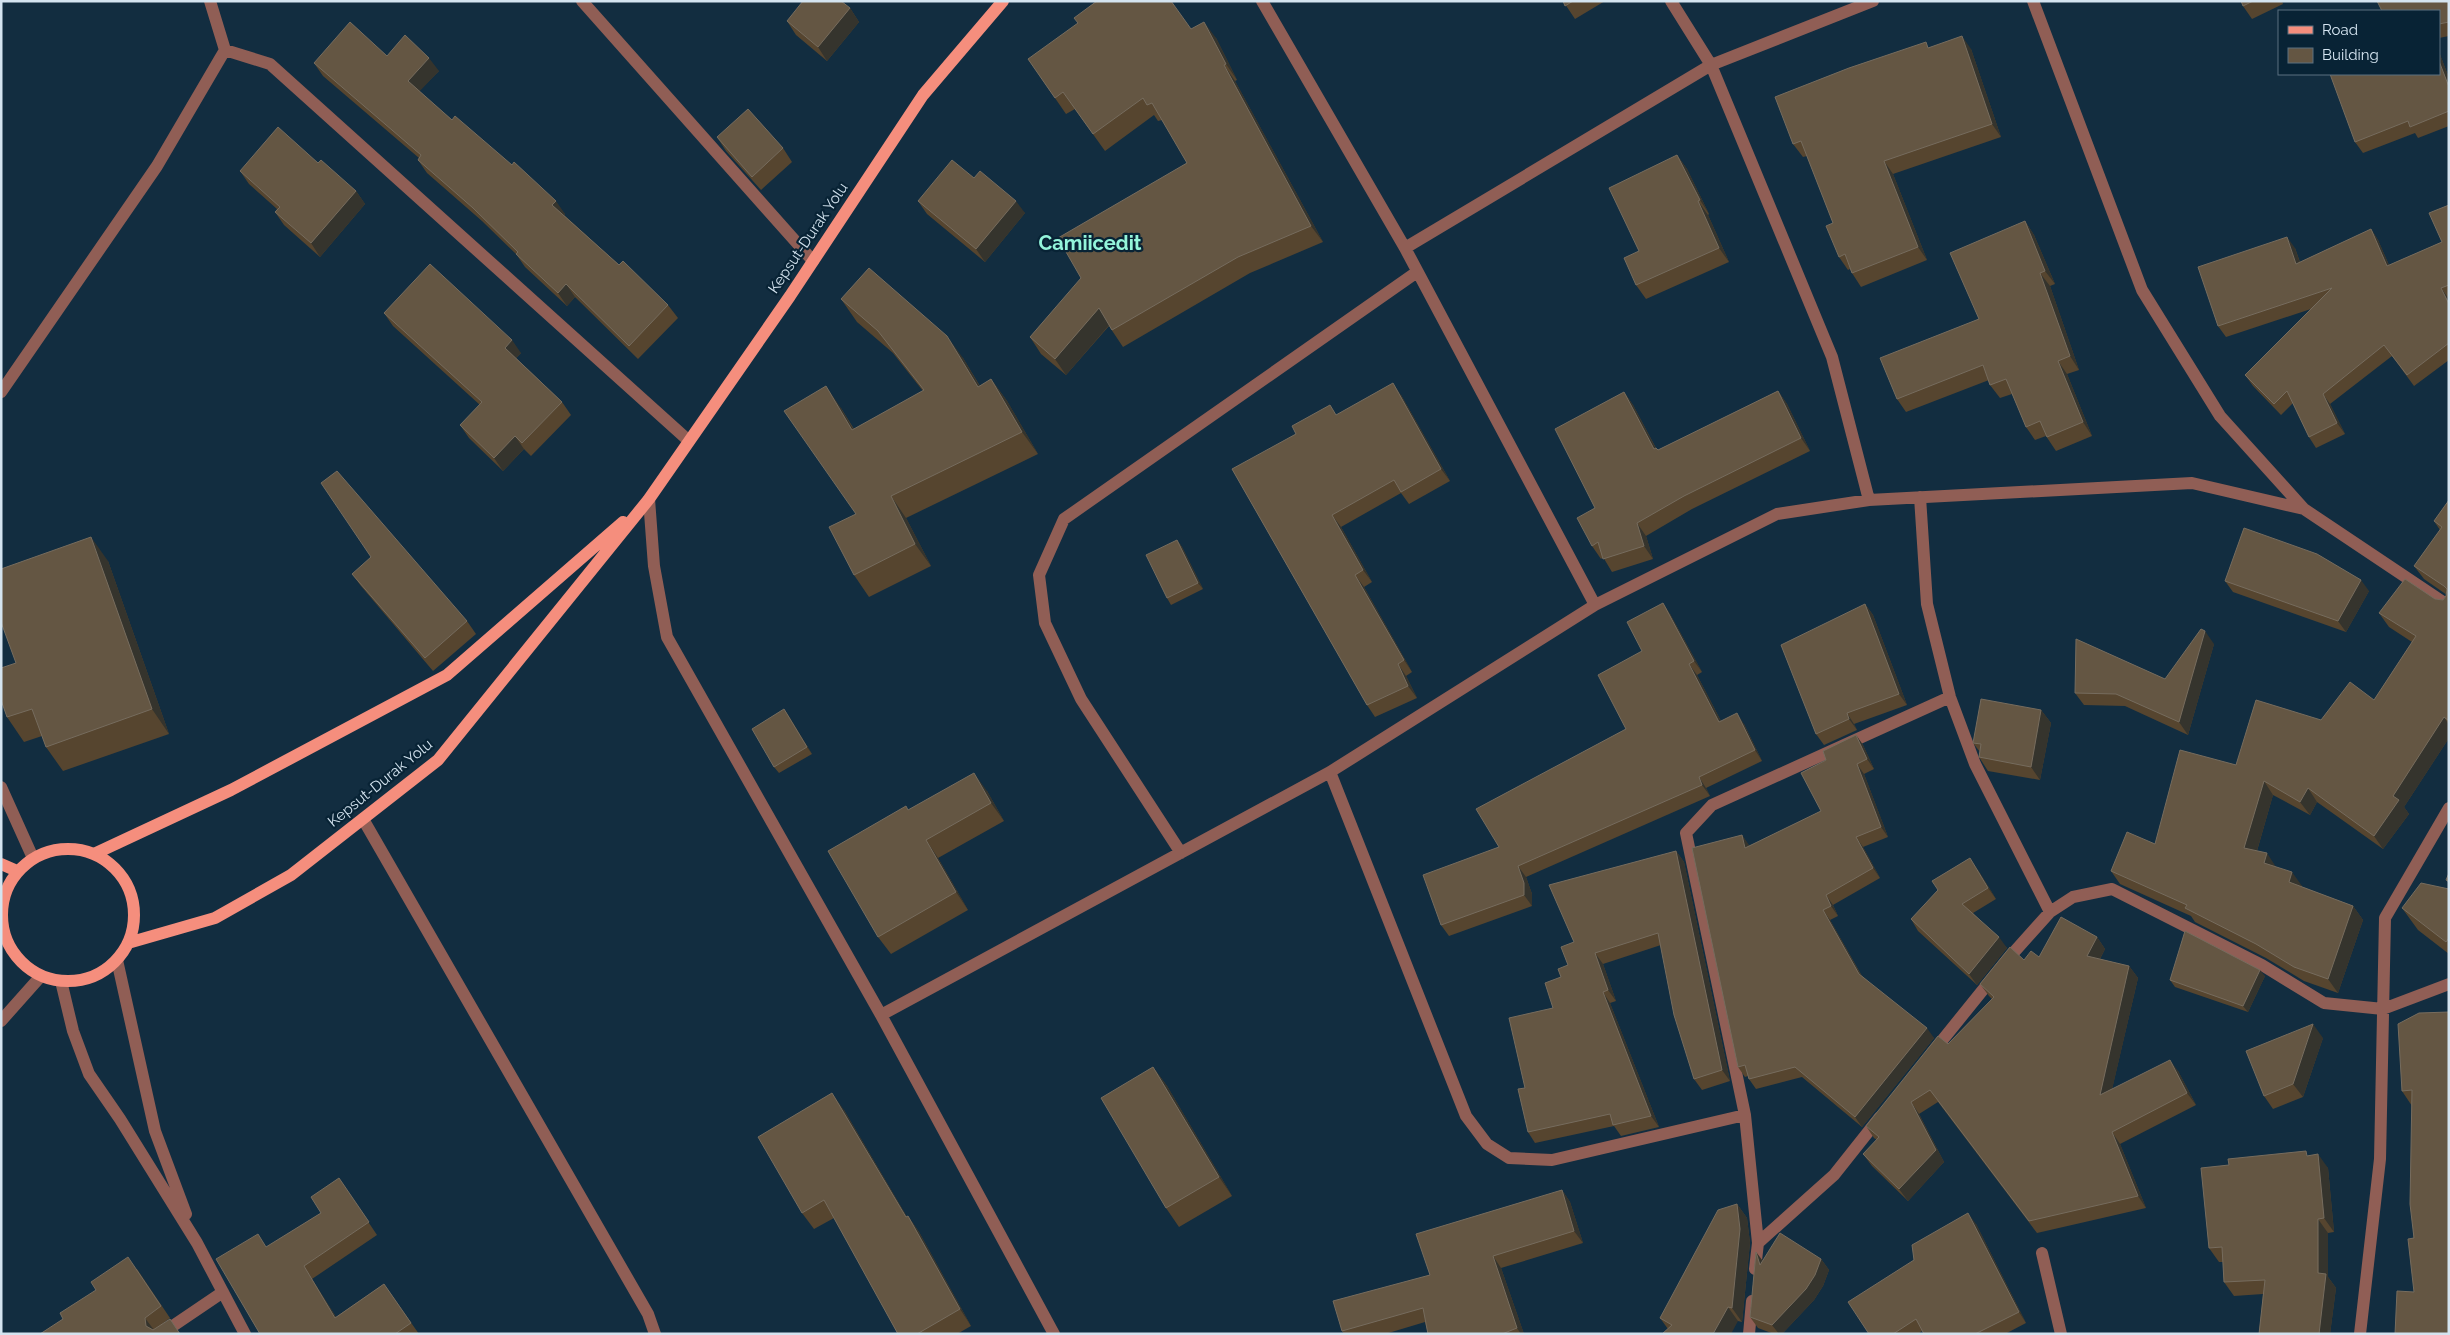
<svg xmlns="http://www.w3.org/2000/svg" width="2450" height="1335" font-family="Raleway,sans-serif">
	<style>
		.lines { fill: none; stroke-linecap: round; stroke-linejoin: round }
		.minor { stroke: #905e55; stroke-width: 12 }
		.major { stroke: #f58e7d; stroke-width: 12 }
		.wall { fill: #56452f }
		.shaded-wall { fill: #35342d }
		.building { fill: #645643; stroke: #766c5e }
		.labels { text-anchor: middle; stroke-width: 4.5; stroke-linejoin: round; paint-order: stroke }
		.street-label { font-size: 15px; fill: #d4e4f0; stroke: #082335 }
		.district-label { font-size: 20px; font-weight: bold; fill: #94f5db; stroke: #082335 }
	</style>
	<rect width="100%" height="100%" fill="#122d40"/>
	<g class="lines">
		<!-- minor -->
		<path class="minor" d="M582,1L813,261
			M1262,1L1405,248L1595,605
			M1671,1L1711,65L1832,357L1869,500
			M2033,1L2142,290L2220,416L2304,509
			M225,50L270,64L689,441
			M1405,248L1711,65L1873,1
			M1,392L157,166L225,50L210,1
			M1920,497L1927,604L1950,697L1975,764L2050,912
			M649,499L654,566L667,637L881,1015L1054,1334
			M1330,772L1466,1116L1487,1144L1509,1158L1552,1160L1745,1115
			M1,787L33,858
			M363,819L648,1314L655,1334
			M1181,853L1081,699L1045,623L1039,575L1064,519L1417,272
			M1,931H3
			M117,960L155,1131L186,1214
			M61,981L73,1031L89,1074L120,1119L197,1243L245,1334
			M881,1015L1330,772L1595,605L1777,514L1869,500L2192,483L2304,509L2449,606
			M1,1021L41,976
			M1932,1053L2007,960L2050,912L2073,897L2112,889L2262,965L2324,1003L2383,1009L2449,984
			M1758,1243L1745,1115L1686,833L1712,805L1950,697
			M2042,1253L2061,1334
			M1755,1269L1758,1243L1834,1175L1880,1117
			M161,1334L223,1292
			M1749,1334L1752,1301
			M2360,1334L2380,1159L2385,918L2449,808"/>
		<!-- major -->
		<path class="major" d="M2 915a66 66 0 1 1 132 0a66 66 0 1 1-132 0Z
			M94,854L231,790L447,675L623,522
			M1,864L17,871
			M128,943L215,918L291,875L438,760L649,499L790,296L923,95L1003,1"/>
	</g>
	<!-- wall -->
	<path class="wall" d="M1563,1H1605L1575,19Z
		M2241,1H2282L2283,4L2252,19L2243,6Z
		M2449,1V36L2439,38V11Z
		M850,8L859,22L827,61L796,35L787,21Z
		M1191,29L1216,38L1237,80L1235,81L1323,242L1250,273L1123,347L1109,326L1066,375L1041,354L1030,337L1187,163L1162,120L1158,121L1154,115L1105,151L1075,109L1066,114L1028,59Z
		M1930,47L1971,49L2001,137L1893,174L1927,260L1861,287L1852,273L1850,269L1848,270L1839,257L1833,223L1807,156L1803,157L1793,144Z
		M2439,52L2449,78V126L2418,138L2415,133L2363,153L2355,142L2439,74Z
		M387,56L439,71L419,91L452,120L565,214L564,215L619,265L668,305L678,318L638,359L575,297L567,306L525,267L516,254L482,221L427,173L418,160L419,158L323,76L314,63Z
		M717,137L783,148L792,162L761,190L726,151Z
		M1677,155L1687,169L1709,214L1708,215L1729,262L1646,299L1636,285Z
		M318,163L356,191L365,204L320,257L284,225L275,212L277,209L249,184L240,171Z
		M974,178L1025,213L985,262L927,214L918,201Z
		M2449,205V360L2414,386L2392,356L2330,404L2345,434L2316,448L2309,437L2293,403L2281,415L2253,386L2245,375L2311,309L2226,337L2218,326L2295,248L2300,262L2371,229L2378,240L2389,265L2442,242Z
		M2025,221L2034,235L2055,284L2050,286L2079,370L2067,374L2092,436L2056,451L2046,436L2035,440L2026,427L2012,394L2000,398L1990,385L1989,380L1906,412L1897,399L1979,319Z
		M841,299L963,358L980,386L991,379L1007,401L1038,454L906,518L931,566L869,597L854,575L856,514L841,408L854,429L923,391L893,353L857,322Z
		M384,313L521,353L516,358L562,402L571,415L531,456L524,449L503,471L469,438L460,425L480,405L393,326Z
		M1778,391L1787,404L1810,451L1692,509L1646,536L1653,559L1612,572L1603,557L1601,559L1592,546L1595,508L1624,392L1633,405L1656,448L1658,450Z
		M1401,395L1450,481L1409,504L1401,493L1341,527L1372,582L1364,587L1412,672L1406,676L1417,698L1375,717L1367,705L1232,469L1337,415Z
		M2449,500V738L2404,807L2409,814L2383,849L2317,802L2310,815L2273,795L2257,851L2276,867L2302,886V887L2353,906L2363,920L2338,993L2304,981L2266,958L2195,922L2191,916L2120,884L2111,871L2155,844L2236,765L2321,720L2374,700L2412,642L2389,627L2379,613L2435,599L2443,600L2446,596L2447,595L2424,579L2414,566L2440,530L2434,521Z
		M1177,540L1182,547L1203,589L1171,605L1167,598Z
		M108,561L169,734L63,771L46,747L42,736L24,742L7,717L16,663Z
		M352,574L467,621L476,634L433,671L361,586Z
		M2225,581L2369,591L2346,632L2233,592Z
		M1663,603L1670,614L1702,672L1697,675L1721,721L1744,724L1762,761L1706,788L1710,796L1526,877L1532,894V906L1449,936L1441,925L1499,847L1626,729L1642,651Z
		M1865,604L1873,615L1907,705L1854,724L1857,730L1824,745L1816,734Z
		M2214,644L2188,735L2125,706L2084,705L2075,693L2165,679Z
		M784,709L812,754L779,773L774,767Z
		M2041,710L2051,723L2040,780L1988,771L1979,757L1980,752L1973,743Z
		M1856,735L1863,745L1874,769L1864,774L1888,837L1863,847L1880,878L1833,905L1838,916L1830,920L1862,976L1934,1038L1862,1127L1802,1077L1756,1089L1749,1079L1748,1076L1745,1077L1738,1067L1742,835L1749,846L1821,811L1826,760Z
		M987,791L1004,821L938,858L968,910L891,954L878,937L909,810Z
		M1676,851L1684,862L1730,1081L1702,1090L1694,1079L1661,945L1603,964L1616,1001L1610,1003L1659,1127L1621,1136L1614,1126L1535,1143L1528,1132L1525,1088L1553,1008L1561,977L1568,965L1574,942Z
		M1978,870L1996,899L1973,913L2007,948L1977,985L1918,931L1911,919Z
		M2449,889V954L2418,930L2402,908Z
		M2097,937L2105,949L2100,959L2129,966L2138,978L2112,1089L2178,1071L2196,1105L2120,1144L2146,1208L2037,1233L1938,1102L1919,1114L1944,1162L1908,1201L1872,1166L1863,1154L1877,1140L1874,1138L1866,1126L1948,1044L1992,999L1989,996L1980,984L2024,960L2039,957Z
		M2265,976L2248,1012L2175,987L2170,980Z
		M2419,1013L2414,1292L2412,1106L2402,1091Z
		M2323,1038L2303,1097L2273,1109L2264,1096Z
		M1153,1067L1167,1086L1232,1196L1179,1227L1166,1208Z
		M844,1110L907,1217L908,1216L919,1232L971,1326L957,1334H898L834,1218L814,1229L802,1213Z
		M2309,1155L2328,1168L2334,1232L2328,1233V1277L2336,1288L2330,1334H2259L2263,1294L2234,1296L2224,1282L2223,1262H2219L2209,1248Z
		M339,1178L377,1235L312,1279L336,1317L384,1284L419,1334H260L267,1247L321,1213Z
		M1562,1190L1570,1202L1583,1243L1501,1268L1524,1334H1428L1425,1322L1385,1334H1344L1342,1331Z
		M1737,1204L1747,1218L1750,1243L1742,1322L1738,1321L1668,1329L1660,1318Z
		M1976,1224L2026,1323L2005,1334H1924L1922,1331L1918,1334H1869Z
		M1756,1252L1763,1261L1821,1259L1829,1270L1823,1286L1814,1300L1782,1334H1774L1758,1328L1750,1317Z
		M137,1269L170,1318L161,1325L180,1334L63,1319Z"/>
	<!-- shaded-wall -->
	<path class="shaded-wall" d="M850,8L859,22L827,61L818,47Z
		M1204,22L1216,38L1237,80L1226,64Z
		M1962,36L1971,49L2001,137L1992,124Z
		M2439,52L2449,78V87L2439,61Z
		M429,58L439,71L417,94L408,81Z
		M1224,65L1235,81L1323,242L1311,226Z
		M1677,155L1687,169L1709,214L1700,200Z
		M1884,161L1893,174L1927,260L1918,247Z
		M356,191L365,204L320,257L311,243Z
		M556,201L565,214L561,218L552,205Z
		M1016,201L1025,213L985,262L976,249Z
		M1698,201L1708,215L1729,262L1719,248Z
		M2025,221L2034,235L2055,284L2045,271Z
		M2371,229L2378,240L2394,277L2387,266Z
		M2287,237L2295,248L2304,275L2296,264Z
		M2040,273L2050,286L2079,370L2070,356Z
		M566,284L575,297L567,306L558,293Z
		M2441,288L2449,299V304Z
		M1099,308L1110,324L1066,375L1055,359Z
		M947,336L963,358L993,409L978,387Z
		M512,340L521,353L514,360L505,348Z
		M2058,361L2067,374L2092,436L2083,422Z
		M991,379L1007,401L1038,454L1022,432Z
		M1393,383L1401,395L1450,481L1441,469Z
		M826,386L841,408L867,453L852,430Z
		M1778,391L1787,404L1810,451L1801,438Z
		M1624,392L1633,405L1663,462L1654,449Z
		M2323,394L2330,404L2345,434L2337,423Z
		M515,436L524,449L503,471L494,458Z
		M891,496L906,518L931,566L915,544Z
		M1332,515L1341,527L1372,582L1363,570Z
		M1637,523L1646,536L1653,559L1644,546Z
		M91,537L108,561L169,734L152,709Z
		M1177,540L1182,547L1203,589L1198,583Z
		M1355,575L1364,587L1412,672L1404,660Z
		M2361,580L2369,591L2346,632L2338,621Z
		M1663,603L1670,614L1702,672L1694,661Z
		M1865,604L1873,615L1907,705L1899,694Z
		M2205,631L2214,644L2188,735L2179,722Z
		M1398,664L1406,676L1417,698L1408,686Z
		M1689,664L1697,675L1727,733L1719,722Z
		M784,709L789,716L812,754L807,747Z
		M2041,710L2051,723L2040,780L2031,767Z
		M1737,713L1744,724L1762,761L1755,750Z
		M1847,713L1854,724L1857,730L1849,719Z
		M2444,717L2449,725V738L2404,807L2409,814L2383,849L2374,836L2393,796Z
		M1856,735L1863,745L1874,769L1867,759Z
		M1857,764L1864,774L1888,837L1881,827Z
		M974,773L987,791L1004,821L991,803Z
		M1699,777L1706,788L1710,796L1702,785Z
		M2264,781L2273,795L2254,861L2244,848Z
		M2308,788L2317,802L2310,815L2300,802Z
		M1742,835L1749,845L1752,858L1745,848Z
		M1856,837L1863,847L1880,878L1873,868Z
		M926,840L938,858L968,910L956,892Z
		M1676,851L1684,862L1730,1081L1722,1070Z
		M2267,853L2276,867L2264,863Z
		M1970,858L1978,870L1996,899L1988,888Z
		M1518,866L1526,877L1532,894V906L1524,895Z
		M2292,872L2302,886L2298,896L2289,882Z
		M1826,895L1833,905L1838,916L1831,906Z
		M2353,906L2363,920L2338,993L2328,979Z
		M1823,910L1830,920L1866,984L1859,974Z
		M1999,937L2007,948L1977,985L1969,974Z
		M2097,937L2105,949L2095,968L2087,956Z
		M1595,953L1603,964L1616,1001L1608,990Z
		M2129,966L2138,978L2108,1107L2100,1095Z
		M2260,970L2265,976L2248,1012L2243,1006Z
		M1603,992L1610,1003L1659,1127L1651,1116Z
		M2313,1024L2323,1038L2303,1097L2293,1084Z
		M1927,1028L1934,1038L1862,1127L1855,1117Z
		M2170,1060L2178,1071L2196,1105L2187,1093Z
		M1153,1067L1167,1086L1232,1196L1219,1177Z
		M832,1093L844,1110L917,1234L906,1217Z
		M1911,1102L1919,1114L1944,1162L1908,1201L1899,1189Z
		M2112,1132L2120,1144L2146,1208L2138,1196Z
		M2318,1154L2328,1168L2334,1232L2324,1218Z
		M1562,1190L1570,1202L1583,1243L1574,1231Z
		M1737,1204L1747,1218L1750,1243L1742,1322L1732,1308Z
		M1968,1213L1976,1224L2026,1323L2019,1312Z
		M908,1216L919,1232L971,1326L960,1309Z
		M2318,1219L2328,1233V1277L2336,1288L2330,1334H2319Z
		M1756,1252L1764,1263L1760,1265Z
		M1493,1256L1501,1268L1524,1334H1521L1517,1328Z
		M1821,1259L1829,1270L1823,1286L1814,1300L1782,1334H1779L1772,1325Z
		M304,1266L312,1279L344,1330L335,1318Z
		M1728,1307L1738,1321L1731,1334H1713Z
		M145,1318L154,1330L146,1326Z"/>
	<!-- building -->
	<path class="building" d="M803,1H841L850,8L818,47L787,21Z
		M1097,1H1171L1191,29L1204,22L1226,64L1224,65L1311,226L1238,257L1112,330L1099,308L1055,359L1030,337L1081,278L1058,238L1187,163L1152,103L1147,105L1143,98L1093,134L1063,92L1055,98L1028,59L1078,23L1074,18Z
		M1563,1H1573L1565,6Z
		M2241,1H2253L2243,6Z
		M2377,1H2449V22L2439,24V11H2382Z
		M350,22L387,56L405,35L429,58L408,81L452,120L455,116L512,165L514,162L556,201L552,205L619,265L623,261L668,305L629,346L566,284L558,293L516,254L518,252L473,208L418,160L421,155L314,63Z
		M1962,36L1992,124L1884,161L1918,247L1852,273L1845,254L1839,257L1826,226L1833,223L1801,141L1793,144L1775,97L1849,68L1926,42L1928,48Z
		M2439,61L2449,87V111L2410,127L2408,121L2355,142L2330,74H2439Z
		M748,109L783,148L752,177L717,137Z
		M278,127L318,163L321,160L356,191L311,243L275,212L280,207L240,171Z
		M1677,155L1700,200L1698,201L1719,248L1636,285L1624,258L1639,251L1609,188Z
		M952,160L974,178L980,171L1016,201L976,249L918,201Z
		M2449,205V285L2441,288L2449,304V343L2407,375L2384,345L2323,394L2337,423L2309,437L2287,391L2274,404L2245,375L2332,288L2218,326L2198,267L2287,237L2296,264L2371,229L2387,266L2442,242L2429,213Z
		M2025,221L2045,271L2040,273L2070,356L2058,361L2083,422L2047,437L2040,421L2026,427L2006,379L1990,385L1983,365L1897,399L1880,358L1979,319L1950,253Z
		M430,264L512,340L505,348L562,402L522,443L515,436L494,458L460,425L482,402L384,313Z
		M869,268L947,336L978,387L991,379L1022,432L891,496L915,544L854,575L829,527L856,514L784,411L826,386L852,430L924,390L878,331L841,299Z
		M1393,383L1441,469L1401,492L1394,480L1332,515L1363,570L1355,575L1404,660L1398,664L1408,686L1367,705L1232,469L1296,434L1292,426L1330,405L1336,415Z
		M1778,391L1801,438L1684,496L1637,523L1644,546L1603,559L1598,542L1592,546L1577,518L1595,508L1555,429L1624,392L1654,449L1656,448L1658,450Z
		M337,471L467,621L425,658L352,574L371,557L321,483Z
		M2449,500V721L2444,717L2393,796L2399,800L2374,836L2308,788L2300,802L2264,781L2244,848L2267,853L2264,863L2292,872L2289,882L2353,906L2328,979L2294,967L2256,944L2185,908L2187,905L2111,871L2127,832L2155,844L2180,750L2236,765L2256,700L2321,720L2350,682L2374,700L2416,636L2379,613L2405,579L2435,599L2443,600L2446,596L2447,589L2444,586L2414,566L2442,527L2434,521Z
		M2244,528L2317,554L2361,580L2338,621L2225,581Z
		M91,537L152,709L46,747L32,709L7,717L1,700V668L16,663L1,622V569Z
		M1177,540L1198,583L1167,598L1146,555Z
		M1663,603L1694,661L1689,664L1719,722L1737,713L1755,750L1699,777L1702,785L1518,866L1524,883V895L1441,925L1423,875L1499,847L1476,809L1626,729L1598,675L1642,651L1627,622Z
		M1865,604L1899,694L1847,713L1849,719L1816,734L1781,645Z
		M2201,629L2205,631L2179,722L2116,694L2075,693L2076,639L2165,679Z
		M1981,699L2041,710L2031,767L1979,757L1981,744L1973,743Z
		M784,709L807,747L774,767L752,729Z
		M1856,735L1867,759L1857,764L1881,827L1856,837L1873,868L1826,895L1831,906L1823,910L1859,974L1927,1028L1855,1117L1795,1067L1749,1079L1745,1065L1738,1067L1692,848L1742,835L1745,848L1821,811L1801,773L1826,760L1823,751Z
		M974,773L991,803L926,840L956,892L878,937L828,851L906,806L908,810Z
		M1676,851L1722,1070L1694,1079L1674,1015L1658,933L1595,953L1608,990L1603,992L1651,1116L1613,1125L1610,1114L1528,1132L1518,1089L1525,1088L1509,1018L1553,1008L1545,983L1561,977L1558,969L1568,965L1561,947L1574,942L1549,885Z
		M1970,858L1988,888L1962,904L1999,937L1969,974L1911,919L1938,890L1932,881Z
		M2449,873V882L2446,880Z
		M2421,883L2449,889V938L2446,942L2402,908Z
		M2061,917L2097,937L2087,956L2129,966L2100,1095L2170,1060L2187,1093L2112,1132L2138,1196L2029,1221L1930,1090L1911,1102L1936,1150L1899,1189L1863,1154L1879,1137L1866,1126L1938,1036L1948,1044L1994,997L1980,984L2010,947L2024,960L2031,951L2039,957Z
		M2185,931L2260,970L2243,1006L2170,980Z
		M2449,1012V1334H2395L2397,1291L2414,1292L2408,1239L2414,1238L2410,1204L2412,1090L2402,1091L2398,1024L2419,1013Z
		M2313,1024L2293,1084L2264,1096L2246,1051Z
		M1153,1067L1219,1177L1166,1208L1101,1098Z
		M832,1093L906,1217L908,1216L960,1309L917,1334H898L824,1200L802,1213L758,1137Z
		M2306,1151L2307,1156L2318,1154L2324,1218L2318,1219V1273L2326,1274L2319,1334H2259L2265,1280L2224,1282L2222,1247L2209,1248L2201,1168L2229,1165L2228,1159Z
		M339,1178L369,1222L304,1266L335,1318L384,1284L411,1323L395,1334H260L216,1259L258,1234L266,1247L321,1213L311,1197Z
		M1562,1190L1574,1231L1493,1256L1517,1328L1502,1334H1428L1423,1308L1342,1331L1333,1301L1430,1275L1416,1234Z
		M1737,1204L1740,1229L1732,1308L1728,1307L1713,1334H1662L1672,1325L1660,1318L1718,1210Z
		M1968,1213L2019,1312L1975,1334H1924L1916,1319L1893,1334H1869L1848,1302L1914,1260L1912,1245Z
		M1780,1233L1821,1259L1815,1275L1806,1289L1772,1325L1750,1317L1756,1252L1760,1265Z
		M128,1257L161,1306L145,1318L146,1326L153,1330L170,1319L180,1334H40L63,1319L60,1313L96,1290L91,1282Z"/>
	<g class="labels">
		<!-- street labels -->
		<g class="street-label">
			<text transform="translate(808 238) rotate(-56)" y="5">Kepsut-Durak Yolu</text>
			<text transform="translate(380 783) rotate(-39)" y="5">Kepsut-Durak Yolu</text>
		</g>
		<!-- district labels -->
		<g class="district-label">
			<text x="1090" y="250">Camiicedit</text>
		</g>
	</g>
	<!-- border -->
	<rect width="2450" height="1335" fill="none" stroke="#d4e4f0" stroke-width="5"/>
	<!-- legend -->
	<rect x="2278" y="10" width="162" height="65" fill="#082335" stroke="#5a7080"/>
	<rect x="2288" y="26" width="25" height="8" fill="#f58e7d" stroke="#5a7080"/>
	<text x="2322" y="35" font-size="15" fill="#d4e4f0">Road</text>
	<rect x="2288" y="48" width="25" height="15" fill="#645643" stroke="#5a7080"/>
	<text x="2322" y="60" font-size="15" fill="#d4e4f0">Building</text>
</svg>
